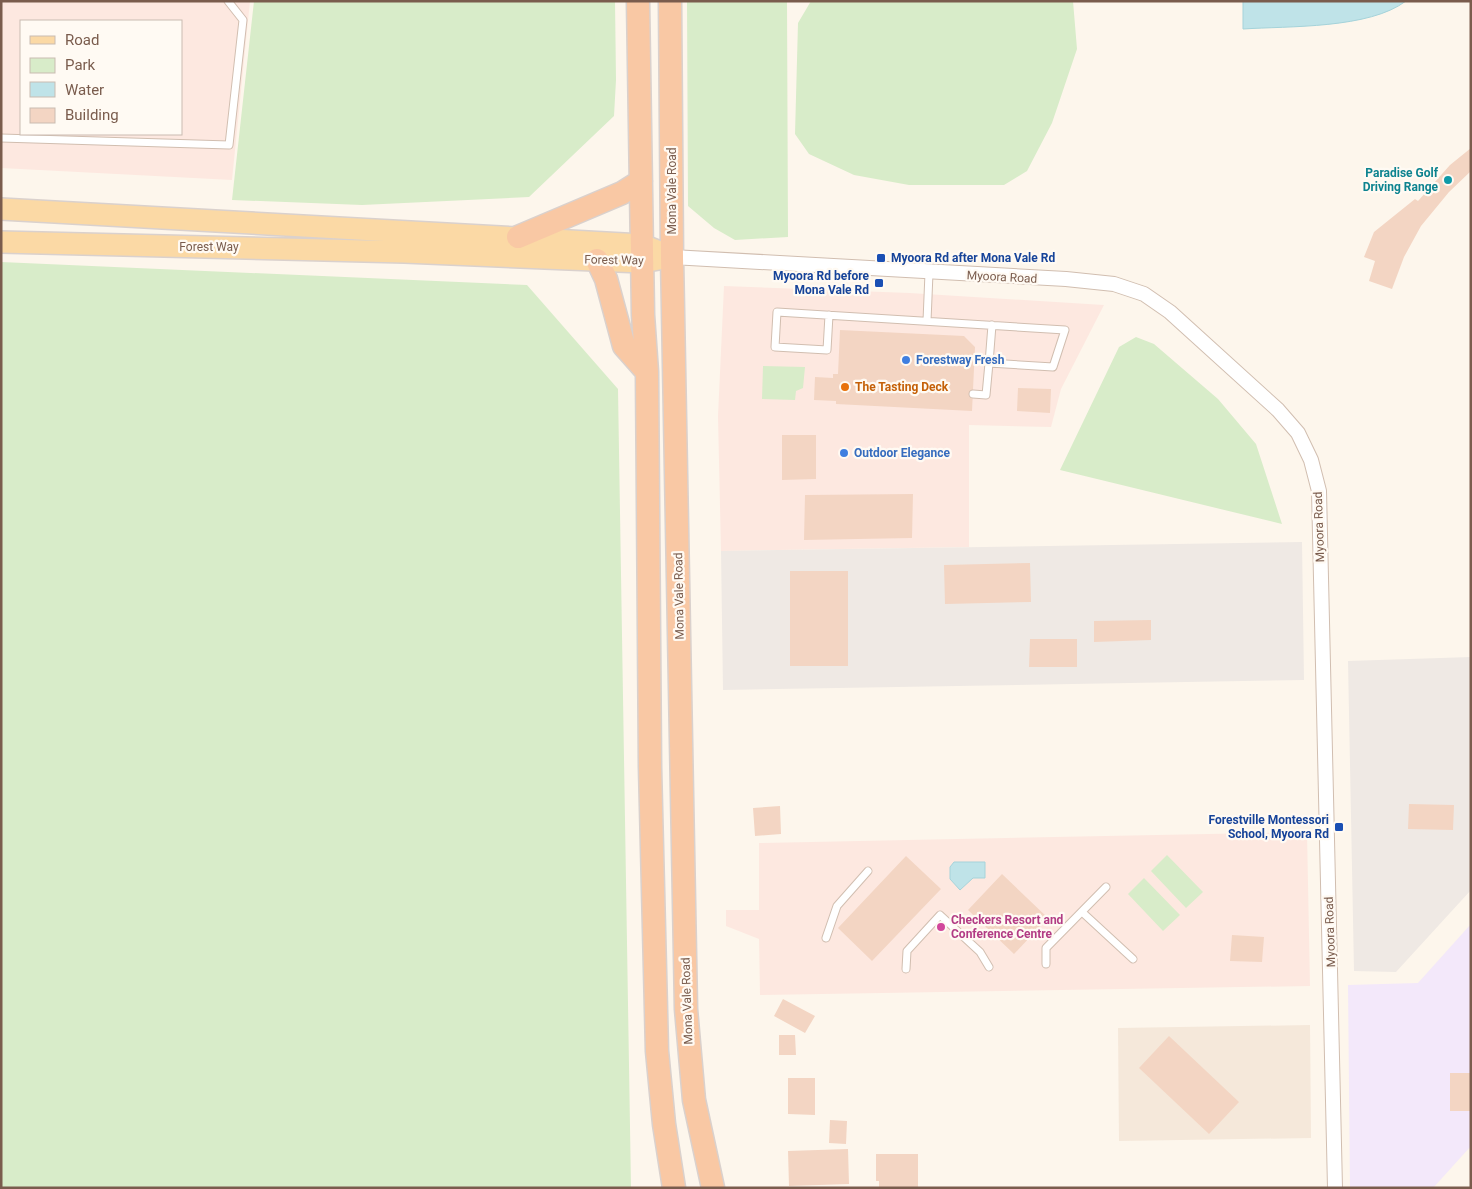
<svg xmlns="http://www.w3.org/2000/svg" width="1472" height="1189" font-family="Roboto,sans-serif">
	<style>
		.residential { fill: #f5e8da }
		.commercial { fill: #fde8e0; fill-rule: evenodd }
		.industrial { fill: #efe9e4 }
		.education { fill: #f3e8fa }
		.green { fill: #d8ecc9 }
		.water { fill: #bfe3e8; stroke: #a5d3da }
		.building { fill: #f3d5c3 }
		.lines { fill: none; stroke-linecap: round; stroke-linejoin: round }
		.service-casing { stroke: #d1beb0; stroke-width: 9 }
		.minor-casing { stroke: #d1beb0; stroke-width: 16 }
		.primary-casing { stroke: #dad1cd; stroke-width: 24 }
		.trunk-casing { stroke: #dad1cd; stroke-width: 25 }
		.service { stroke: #fff; stroke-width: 7 }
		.minor { stroke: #fff; stroke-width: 14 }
		.primary { stroke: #fbd9a5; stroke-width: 21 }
		.trunk { stroke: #f9c8a4; stroke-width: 22 }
		.culture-dot { fill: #0f9aa8; stroke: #fffaf3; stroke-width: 2 }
		.transit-dot { fill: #1a4fb4; stroke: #fffaf3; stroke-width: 2 }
		.shop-dot { fill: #3f7fe0; stroke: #fffaf3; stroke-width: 2 }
		.food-dot { fill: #e8710a; stroke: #fffaf3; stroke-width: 2 }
		.hotel-dot { fill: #d1479c; stroke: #fffaf3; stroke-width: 2 }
		.labels { text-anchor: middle; stroke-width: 4.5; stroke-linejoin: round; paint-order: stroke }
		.culture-label { font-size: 12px; font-weight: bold; fill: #0d838f; stroke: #fffaf3; text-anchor: end }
		.street-label { font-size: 12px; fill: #7a5c4d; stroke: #fffaf3 }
		.transit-label { font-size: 12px; font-weight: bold; fill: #164399; stroke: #fffaf3; text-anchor: end }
		.shop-label { font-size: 12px; font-weight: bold; fill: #366cbe; stroke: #fffaf3; text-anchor: start }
		.food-label { font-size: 12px; font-weight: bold; fill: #c56008; stroke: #fffaf3; text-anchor: start }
		.hotel-label { font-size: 12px; font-weight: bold; fill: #b23c85; stroke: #fffaf3; text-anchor: start }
	</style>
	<rect width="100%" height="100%" fill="#fdf6ec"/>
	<!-- residential -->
	<path class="residential" d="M1310,1025L1311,1138L1119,1141L1118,1028Z"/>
	<!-- commercial -->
	<path class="commercial" d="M1,1H250L232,180L1,168ZM21,21H181V134H21Z
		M724,286L910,293L1104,305L1061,389L1051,427L969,425V547L721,551L718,416Z
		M1307,832L1310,986L760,995L759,939L726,926V910H759V843Z"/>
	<!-- industrial -->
	<path class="industrial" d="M1302,542L1304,680L723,690L721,551Z
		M1471,657V890L1396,972L1354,971L1348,661Z"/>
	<!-- education -->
	<path class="education" d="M1471,924V1146L1433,1188H1350L1348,985L1418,983Z"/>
	<!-- green -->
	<path class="green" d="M254,1H615L616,80L614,116L529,197L362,205L232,200Z
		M687,1H787L788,237L735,240L714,228L688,206Z
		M811,1H1073L1077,49L1052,123L1027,171L1004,185H909L854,175L809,154L795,134L798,23Z
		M1,262L527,285L618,389L631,1188H1Z
		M1136,337L1154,344L1218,399L1256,444L1282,524L1060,470L1119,347Z
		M763,366L805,367L803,388L796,391L795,400L762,399Z
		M1167,855L1203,892L1186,908L1151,871Z
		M1144,878L1180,915L1163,931L1128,894Z"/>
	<!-- water -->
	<path class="water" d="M1243,1H1406C1369,29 1289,26 1243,29Z
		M954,862H985V878H973L960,890L950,879V867Z"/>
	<!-- building -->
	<path class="building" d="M1471,148V171L1449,192L1421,226L1404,257L1392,289L1369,281L1375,261L1364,257L1374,232L1415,199L1418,201L1450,165Z
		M840,330L964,336L975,347L972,411L836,404V401L814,400L815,377L833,378V374H838Z
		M1018,388L1051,389L1050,413L1017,411Z
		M782,435H816V479L782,480Z
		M913,494L912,538L804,540L805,495Z
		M1030,563L1031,602L945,604L944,565Z
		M790,571H848V666H790Z
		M1151,620V640L1094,642V621Z
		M1030,639H1077V667H1029Z
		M1409,804L1454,805L1453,830L1408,829Z
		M780,806L781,834L755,836L753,808Z
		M906,856L941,889L872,961L838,928Z
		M1002,874L1048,918L1014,954L968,910Z
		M1232,935L1264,937L1262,962L1230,961Z
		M783,999L815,1016L805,1033L774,1016Z
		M779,1035H795L796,1055H779Z
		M1169,1036L1239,1102L1209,1134L1139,1068Z
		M1450,1073H1471V1111H1450Z
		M788,1078H815V1115L788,1114Z
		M830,1120L847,1121L846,1144L829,1143Z
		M848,1149L849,1184L789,1186L788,1151Z
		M876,1154H918V1188H879V1181H876Z"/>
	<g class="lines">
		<!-- service casing -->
		<g class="service-casing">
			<path id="service" d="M1,138L229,145L243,20L228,1
				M829,315L827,350L775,347L777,312C873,318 969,324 1065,330L1053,367L989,363L992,325
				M927,321L929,273
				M973,394L986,395L989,363
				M1082,912L1133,959
				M826,938L837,906L868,871
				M1046,964V948L1106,887
				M906,969L907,951L940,915L980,952L989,967"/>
		</g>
		<!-- minor casing -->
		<g class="minor-casing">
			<path id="minor" d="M672,257L1066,279L1114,284L1144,294L1170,312L1278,410L1298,433L1311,460L1319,491L1335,1188"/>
		</g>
		<!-- primary casing -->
		<g class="primary-casing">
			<path id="primary" d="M1,209L642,245L672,257
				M1,242L404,252L642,262L659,259"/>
		</g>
		<!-- trunk casing -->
		<g class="trunk-casing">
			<path id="trunk" d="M638,1L643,315L647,372L650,767L657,1051L664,1124L674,1188
				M670,1L672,257L686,1009L694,1100L713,1188
				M518,237L622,193L641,181
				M597,260L606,279L624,346L647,372"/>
		</g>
		<!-- service -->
		<use href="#service" class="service"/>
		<!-- minor -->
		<use href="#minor" class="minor"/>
		<!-- primary -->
		<use href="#primary" class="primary"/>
		<!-- trunk -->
		<use href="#trunk" class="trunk"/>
	</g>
	<!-- markers -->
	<circle class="culture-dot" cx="1448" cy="180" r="5"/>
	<g class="transit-dot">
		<rect x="876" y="253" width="10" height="10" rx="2.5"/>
		<rect x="874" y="278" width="10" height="10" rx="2.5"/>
		<rect x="1334" y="822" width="10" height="10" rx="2.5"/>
	</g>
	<g class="shop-dot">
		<circle cx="906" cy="360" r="5"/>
		<circle cx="844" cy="453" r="5"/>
	</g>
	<circle class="food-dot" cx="845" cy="387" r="5"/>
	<circle class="hotel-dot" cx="941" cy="927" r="5"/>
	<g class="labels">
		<!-- culture labels -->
		<g class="culture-label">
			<text x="1438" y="177">Paradise Golf<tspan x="1438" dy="14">Driving Range</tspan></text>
		</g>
		<!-- street labels -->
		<g class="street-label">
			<text transform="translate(672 191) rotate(-90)" y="4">Mona Vale Road</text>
			<text x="209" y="251">Forest Way</text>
			<text transform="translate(614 260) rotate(1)" y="4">Forest Way</text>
			<text transform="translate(1002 277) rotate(3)" y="4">Myoora Road</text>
			<text transform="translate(1319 527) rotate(-92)" y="4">Myoora Road</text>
			<text transform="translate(679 596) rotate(-91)" y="4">Mona Vale Road</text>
			<text transform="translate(1330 932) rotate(-92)" y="4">Myoora Road</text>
			<text transform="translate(687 1001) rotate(-92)" y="4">Mona Vale Road</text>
		</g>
		<!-- transit labels -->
		<g class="transit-label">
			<text x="891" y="262" text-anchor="start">Myoora Rd after Mona Vale Rd</text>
			<text x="869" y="280">Myoora Rd before<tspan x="869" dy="14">Mona Vale Rd</tspan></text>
			<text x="1329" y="824">Forestville Montessori<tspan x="1329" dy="14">School, Myoora Rd</tspan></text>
		</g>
		<!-- shop labels -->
		<g class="shop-label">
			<text x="916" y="364">Forestway Fresh</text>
			<text x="854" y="457">Outdoor Elegance</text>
		</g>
		<!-- food labels -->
		<g class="food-label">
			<text x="855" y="391">The Tasting Deck</text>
		</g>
		<!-- hotel labels -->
		<g class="hotel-label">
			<text x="951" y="924">Checkers Resort and<tspan x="951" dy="14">Conference Centre</tspan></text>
		</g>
	</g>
	<!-- border -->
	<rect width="1472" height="1189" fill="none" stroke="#7a5c4d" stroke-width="5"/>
	<!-- legend -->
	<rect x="20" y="20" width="162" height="115" fill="#fffaf3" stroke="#cabbb1"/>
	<rect x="30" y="36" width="25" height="8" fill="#fbd9a5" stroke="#cabbb1"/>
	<text x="65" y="45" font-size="15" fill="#7a5c4d">Road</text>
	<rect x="30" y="58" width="25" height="15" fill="#d8ecc9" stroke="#cabbb1"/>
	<text x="65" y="70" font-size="15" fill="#7a5c4d">Park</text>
	<rect x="30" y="82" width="25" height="15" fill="#bfe3e8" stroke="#cabbb1"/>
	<text x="65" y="95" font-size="15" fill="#7a5c4d">Water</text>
	<rect x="30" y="108" width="25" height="15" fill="#f3d5c3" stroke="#cabbb1"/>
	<text x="65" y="120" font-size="15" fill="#7a5c4d">Building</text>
</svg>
